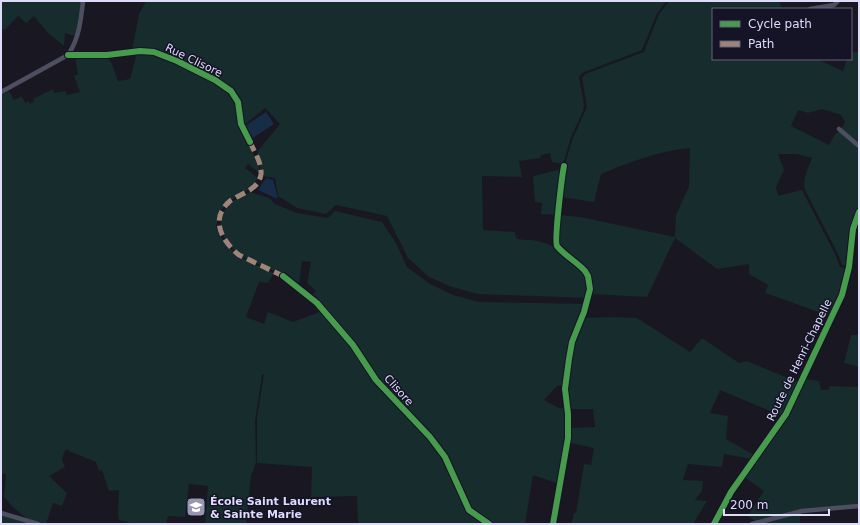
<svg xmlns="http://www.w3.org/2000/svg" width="860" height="525" font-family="'DejaVu Sans',sans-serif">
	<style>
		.green { fill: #172c2c }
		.water { fill: #172c47 }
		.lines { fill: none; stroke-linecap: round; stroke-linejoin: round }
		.minor { stroke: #4e4e61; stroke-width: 4.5 }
		.quiet { stroke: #a18479; stroke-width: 5; stroke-dasharray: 10 5; stroke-linecap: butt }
		.cycleway-casing { stroke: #151326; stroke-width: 8 }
		.cycleway { stroke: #469c4c; stroke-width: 6 }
		.labels { text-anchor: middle; stroke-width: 3; stroke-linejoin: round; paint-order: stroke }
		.street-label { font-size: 11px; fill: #dedcfb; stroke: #151326 }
		.poi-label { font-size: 11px; font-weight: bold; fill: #dedcfb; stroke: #151326; text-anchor: start }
	</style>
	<rect width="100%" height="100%" fill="#181722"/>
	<!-- green -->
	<path class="green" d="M1,1H82L79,25L75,36L65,33L64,46L48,33L34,16L26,23L18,16L5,30L3,29L1,30Z
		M146,1H667L657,13L642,50L582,73L579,77L584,105L583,111L571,137L563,164L552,162L550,153L541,155L540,158L519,161L522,177L482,176L483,230L515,232L516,238C523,241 530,239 537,241C554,244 578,260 587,276C590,282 588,291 588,298L478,294L452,287L429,277L408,258L387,216L336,205L326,214L297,208L278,196L275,178L262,176L257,152L280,124L265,108L242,127L259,167V173L248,164L245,168L258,178C244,202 223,191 216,227C226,253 250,263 274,273L268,283L259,282L246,317L264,324L268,312L293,322L322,311L353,346L373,378L441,453L470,514L487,524H358L357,496L311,497L312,467L257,463V418L264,374L262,375L255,421L256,463L251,476L246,524H205L208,486L189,484L185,517L168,516L166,524H133L119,520L118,515L119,490L109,491L102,470L99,471L96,462L69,451L68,449L64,452L62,460L65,467L49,476L67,493L62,506L53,503L46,524C28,523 15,510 4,497L6,474H1V95L9,91L14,100L22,96L25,103L29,101L30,104L34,101L33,99L53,89L54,93L65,91L67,95L80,92L74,76L78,74L75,57H107L112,64L118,81L130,79L136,56L131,55L139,14Z
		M669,1H780L781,9H713V59H817L843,71L847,59H851V53L859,51V143L841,130L845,122L841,115L822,109L808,113L798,110L791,126L829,145L835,134L839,131L859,147V207L849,235L846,266L842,265L838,254L805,190C802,179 808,169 812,158L797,154H778L784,170L776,187L778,196L802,190L835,254L840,267L845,268L842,290L830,316L765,293L768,285L749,274V264L717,269L675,238L647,297L591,294L590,278L584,267L557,243V232L561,215L580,217L675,237L676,215L689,186L690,148C657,151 631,162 601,174L594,202L561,197L566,160L573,138L587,107L582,78L585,74L644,52L659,14Z
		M562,169L558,215L541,214L542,203L535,202L533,176Z
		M250,192L269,198L275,204L297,213L328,218L335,211L382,222L396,243L407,267L430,284L453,295L479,302L586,304L570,344L564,385L557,386L544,400L559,408L567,409V443L559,484L533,475L525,524H492L469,509L450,462L392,397L311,296L316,291L307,283L311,262L302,261L299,285C282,273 262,267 244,257C223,245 210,221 232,202C237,198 244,195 250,192Z
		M609,317L637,318L690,352L702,338L739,363L747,361L798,382L782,416L720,390L710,413L728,416L726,439L754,455L751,459L724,454L722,467L688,464L683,480L703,481L702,491L695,500L707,501L693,524H571L574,513H576L584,464L591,465L594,448L571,443L570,428L595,427L593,409H569C565,376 572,348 584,318Z
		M851,335H859V367L844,363Z
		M806,379L819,381L821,390H828L830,386L859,387V506L827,507L757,522L747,516L764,491L744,477L785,422Z
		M800,513V524H756Z
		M1,515L30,524H1Z"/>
	<!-- water -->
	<path class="water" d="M266,112L274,124L253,138L245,126Z
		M266,178L273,180L278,199L258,190Z"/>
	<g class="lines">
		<!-- minor -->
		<path class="minor" d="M810,9L834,5L838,1
			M68,55H107L140,51L154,52L177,61L215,80L231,91L238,102L241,124L250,142
			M1,92L68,55C79,39 81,20 83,1
			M839,129L859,146
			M283,276L317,303L353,345L376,380L430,437L445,457L469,510L489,524
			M1,513L38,524
			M553,524L568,438V414L565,389L569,359L572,342L584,312L590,289L588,276L585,271C577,262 564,255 557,246C554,241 562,176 564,166
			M714,524L731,492L786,414L842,295L849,267L853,229L859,212
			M752,524L802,511L859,506"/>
		<!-- quiet -->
		<path class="quiet" d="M250,142C254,151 262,163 261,174C259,190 241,193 230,201C209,219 222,241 239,255L283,276"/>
		<!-- cycleway casing -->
		<g class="cycleway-casing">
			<path id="cycleway" d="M68,55H107L140,51L154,52L177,61L215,80L231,91L238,102L241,124L250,142
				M283,276L317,303L353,345L376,380L430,437L445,457L469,510L489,524
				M553,524L568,438V414L565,389L569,359L572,342L584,312L590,289L588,276L585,271C577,262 564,255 557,246C554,241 562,176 564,166
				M714,524L731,492L786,414L842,295L849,267L853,229L859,212"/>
		</g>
		<!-- cycleway -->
		<use href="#cycleway" class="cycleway"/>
	</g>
	<!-- icons -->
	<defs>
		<g id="school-square" transform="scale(1)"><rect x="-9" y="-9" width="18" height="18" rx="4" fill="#9997af" stroke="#151326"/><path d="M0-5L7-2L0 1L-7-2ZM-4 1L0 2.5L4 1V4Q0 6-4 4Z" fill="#fff"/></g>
	</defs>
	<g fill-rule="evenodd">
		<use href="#school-square" x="196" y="507"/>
	</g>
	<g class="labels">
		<!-- street labels -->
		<g class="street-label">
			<text transform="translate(194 60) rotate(26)" y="4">Rue Clisore</text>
			<text transform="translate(799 360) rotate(-64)" y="4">Route de Henri-Chapelle</text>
			<text transform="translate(399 390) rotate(48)" y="4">Clisore</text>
		</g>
		<!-- poi labels -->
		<g class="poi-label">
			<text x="210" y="505">École Saint Laurent<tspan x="210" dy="13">&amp; Sainte Marie</tspan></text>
		</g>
	</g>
	<!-- border -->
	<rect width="860" height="525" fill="none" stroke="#dedcfb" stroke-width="4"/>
	<!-- legend -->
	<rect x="712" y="8" width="140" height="52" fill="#151326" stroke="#65637b"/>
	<rect x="720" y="21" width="20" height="6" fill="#469c4c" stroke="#65637b"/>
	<text x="748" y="28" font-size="12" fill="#dedcfb">Cycle path</text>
	<rect x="720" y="41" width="20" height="6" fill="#a18479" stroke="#65637b"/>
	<text x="748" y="48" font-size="12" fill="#dedcfb">Path</text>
	<!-- scale -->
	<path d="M724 509v6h105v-6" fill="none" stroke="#dedcfb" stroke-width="2"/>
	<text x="730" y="509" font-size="12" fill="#dedcfb" stroke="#151326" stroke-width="3" paint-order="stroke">200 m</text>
</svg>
